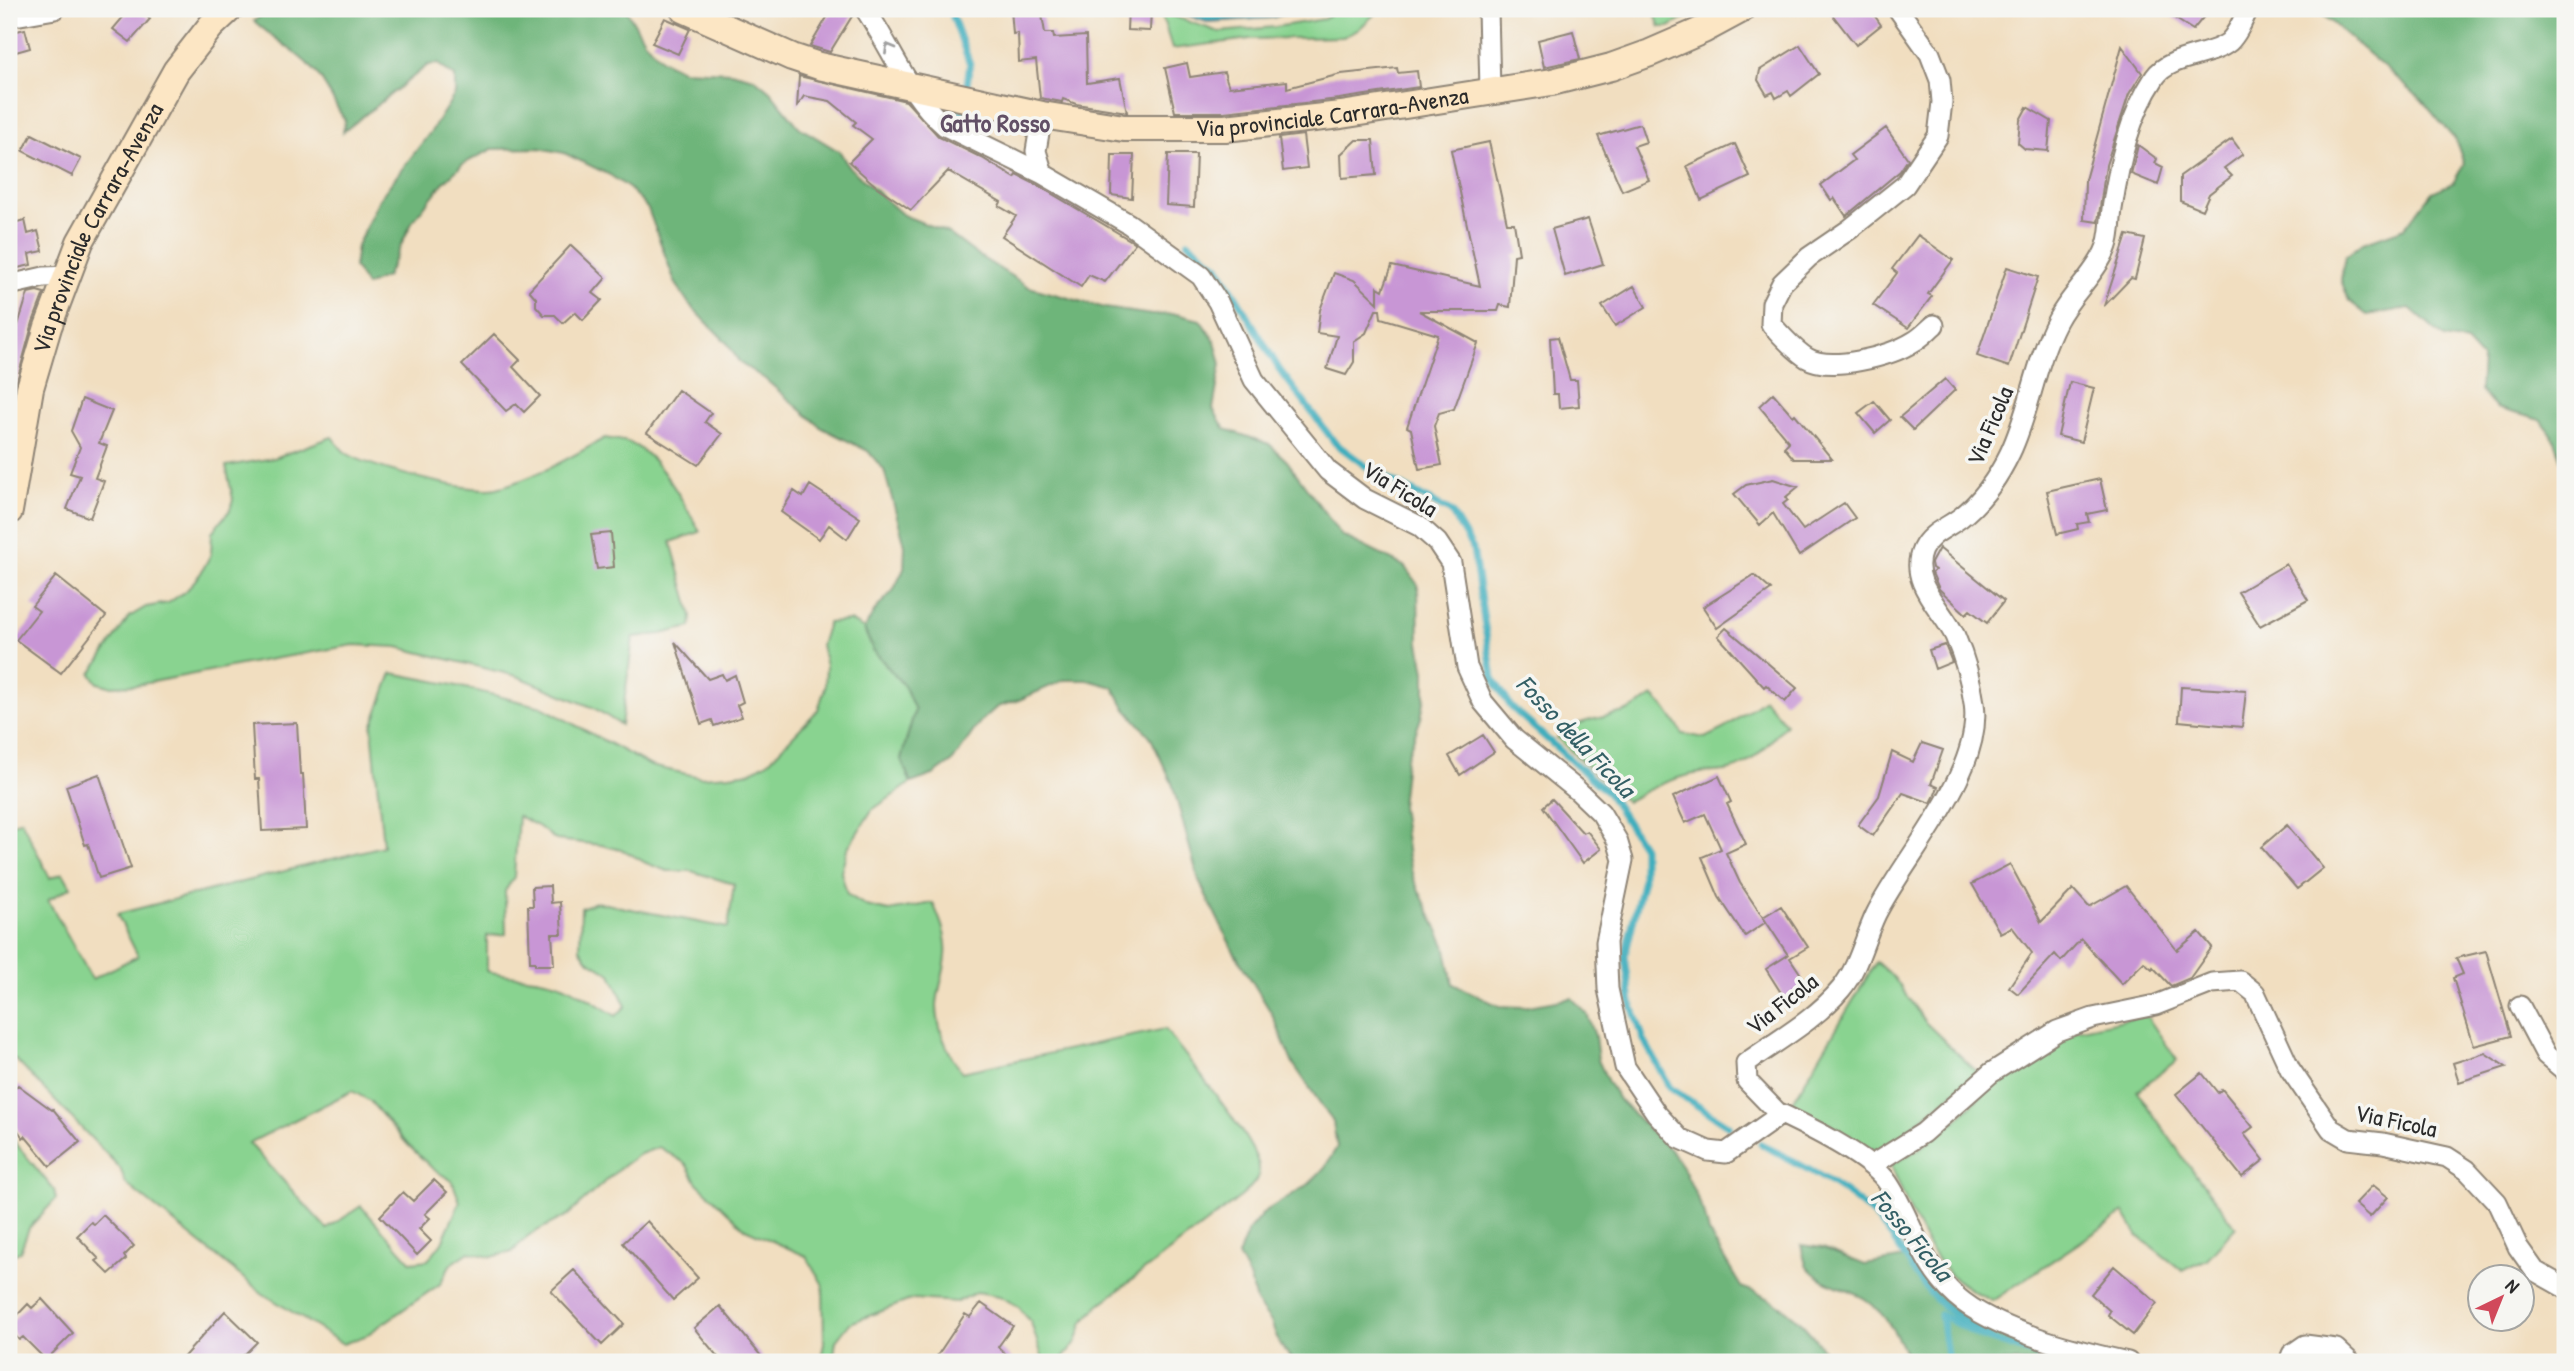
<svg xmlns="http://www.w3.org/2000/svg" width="2574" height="1371" font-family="'Patrick Hand',sans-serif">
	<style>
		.green { fill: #89d390; stroke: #5a7f5e; stroke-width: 2; fill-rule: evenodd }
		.forest { fill: #6eb57a; stroke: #4c7052; stroke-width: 2 }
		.water { fill: #40aebd; stroke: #366c74; stroke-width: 2 }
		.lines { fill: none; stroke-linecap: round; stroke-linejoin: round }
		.stream { stroke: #40aebd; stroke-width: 7 }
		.building { fill: #c896d5 }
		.street-casing { stroke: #8e8476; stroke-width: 23 }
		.secondary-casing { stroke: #8e8476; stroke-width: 30 }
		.street { stroke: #fff; stroke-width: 19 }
		.secondary { stroke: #fce6c4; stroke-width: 26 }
		.oneway { stroke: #a0a0a0 }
		.labels { text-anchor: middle; stroke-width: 7; stroke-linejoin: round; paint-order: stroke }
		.street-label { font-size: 24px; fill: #2b2b2b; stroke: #f6f6f2 }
		.neighbourhood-label { font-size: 26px; font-weight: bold; fill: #625066; stroke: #f6f6f2 }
		.water-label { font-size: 26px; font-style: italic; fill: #335f65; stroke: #f6f6f2 }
	</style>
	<rect width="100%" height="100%" fill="#f6f6f2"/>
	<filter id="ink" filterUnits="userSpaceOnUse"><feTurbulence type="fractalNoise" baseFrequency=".0143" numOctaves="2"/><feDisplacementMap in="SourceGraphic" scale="14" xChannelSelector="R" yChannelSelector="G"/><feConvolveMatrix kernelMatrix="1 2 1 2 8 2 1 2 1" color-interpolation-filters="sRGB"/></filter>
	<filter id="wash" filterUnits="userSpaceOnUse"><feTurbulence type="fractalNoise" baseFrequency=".00686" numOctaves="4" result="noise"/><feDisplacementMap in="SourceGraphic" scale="28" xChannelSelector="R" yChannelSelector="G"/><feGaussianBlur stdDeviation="1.57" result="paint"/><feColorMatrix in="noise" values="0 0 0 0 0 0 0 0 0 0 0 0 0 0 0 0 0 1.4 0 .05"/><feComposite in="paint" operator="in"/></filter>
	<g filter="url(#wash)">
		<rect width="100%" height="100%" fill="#f1dec0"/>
		<!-- green -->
		<path class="green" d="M1336,9H1380L1358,30L1343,37L1250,39L1172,49L1161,12L1219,32L1275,27L1324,19Z
			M1653,9H1701L1669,27H1660Z
			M332,437C336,442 341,449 346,453C368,468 473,494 497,488C536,478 570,457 605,438C614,440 625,440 632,444C661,458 685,505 700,532L671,542L692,616L691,627L661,634L633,637L621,725L594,708L517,676L397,647L354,645L261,661L137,685L109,686L98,683L91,674L129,617L146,607L168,603L187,590L201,573L211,554L212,532L230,510L233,499L226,466L274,458Z
			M850,621L864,629L873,650L905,687L915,710L901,759L911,783L872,810L847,849L841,872L847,894L866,906L889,911L933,903C940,919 948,937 946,956C945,972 938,989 937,1005C937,1030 948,1053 962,1072L1165,1029C1185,1056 1257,1142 1259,1168C1260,1180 1250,1187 1243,1195L1099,1305L1083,1322L1076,1343L1059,1362H1044L1031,1323L1018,1306L999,1296L977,1292L957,1302L913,1299L850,1323L836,1341L833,1362H820L824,1344L823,1285L806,1256L745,1229L697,1183L686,1164L659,1147L638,1155L620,1168L568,1215L529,1235L512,1252L491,1257L469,1252L450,1265L440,1284L365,1336L343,1344L262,1293L126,1184L120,1168L15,1059L9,1064V825L21,820L50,878L63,873L71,887L48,900L92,979L138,956L117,914L383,846L372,727L392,673L449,684L542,707L651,766L700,777L729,775L750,772L769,761L818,710L825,688L826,666L821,645L828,623ZM518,816L538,826L556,840L601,845L625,851L646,863L667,871H691L734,884L728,928L596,902L581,908L580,949L588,960L611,974L626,1006L616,1016C598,1005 581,993 563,985C538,975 512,978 487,971V936L506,934L505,891L514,877ZM352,1091L370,1101L408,1145L433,1169L452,1181L460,1202L442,1242L428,1260L411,1262L361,1206L327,1229L249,1143Z
			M1653,696L1666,709L1683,734L1705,738L1725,728L1764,699L1786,724C1773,738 1760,756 1743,765C1729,773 1716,771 1701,773C1675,776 1648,789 1626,802L1557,738C1575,719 1601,719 1624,712C1634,709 1644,702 1653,696Z
			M1876,962L1894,978L1926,1023L1978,1073L1888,1146C1885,1147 1880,1150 1877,1150C1861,1150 1804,1115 1792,1103Z
			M2146,1015L2177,1060L2137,1091L2187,1163L2236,1227L2207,1259L2183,1271L2137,1235L2124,1213L1992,1301C1976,1293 1959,1284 1947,1271C1922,1245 1905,1198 1891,1165L1919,1149L1949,1127L2004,1073L2077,1030Z
			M9,1135L54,1190L56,1199L29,1228L20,1252L9,1256Z"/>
		<!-- forest -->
		<path class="forest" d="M270,9H626L645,42L662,60L682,70L731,72L754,78L770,91L799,127L840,152L849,167L903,215L948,233L976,254L1029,287L1105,308L1152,315L1176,314L1200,320L1215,341L1221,364L1213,409L1225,429L1269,444L1287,461L1341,535L1404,566L1418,585L1419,643L1425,671V696L1421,718L1406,759L1401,806L1408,857L1414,880L1445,945L1453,984L1499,1006L1523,1007L1572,998L1587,1014L1595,1036L1598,1060L1608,1082L1620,1101L1672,1152L1684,1170L1704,1212L1709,1233L1741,1287C1784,1300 1808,1326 1832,1362H1295L1280,1345L1271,1322L1256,1302L1250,1279L1238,1256L1248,1231L1264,1212L1309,1184L1325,1167L1337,1147L1333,1122L1292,1062L1272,1014L1233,950L1199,881L1172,783L1150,736L1125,708L1113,687L1088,680H1064L1019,700L997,707L980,722L953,761L933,775L911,783L901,759L915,710L905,687L873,650L864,629L876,609L893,591L904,569L905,545L884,470L868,451L822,428L765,379L740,363L727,343L689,304L675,282L648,209L630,189L610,175L564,153L539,148L492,149L463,164L444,182L412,222L386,277L366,286L354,267L357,246L379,199L432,130L455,94V77L438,64L428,65L343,132L345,120C333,104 328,84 313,69C295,51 273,38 254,21Z
			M2316,9H2565V468L2554,439L2541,420L2496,408L2480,391L2482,359L2466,342L2444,338L2410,308L2367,315L2349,301L2341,280L2345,257L2363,243L2405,228L2432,192L2453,183L2464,164L2456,141L2422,100Z
			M1801,1245L1823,1248L1865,1265L1910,1257C1922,1273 1933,1291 1948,1304C1983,1334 2029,1349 2073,1362H1909C1899,1339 1887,1314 1865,1299C1848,1288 1820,1284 1807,1266C1804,1261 1803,1251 1801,1245Z"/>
		<!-- water -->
		<path class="water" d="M1168,9H1299L1272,18L1207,22Z"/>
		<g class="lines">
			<!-- stream -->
			<path class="stream" d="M950,9L970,64L967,84
				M961,111L971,124
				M1188,242L1218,266L1279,369L1335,443L1367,467L1451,512L1473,549L1493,678L1511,707L1609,794L1643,847V879L1625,956L1631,1003L1644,1040L1670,1088L1729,1126
				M1761,1144C1802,1166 1844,1186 1877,1219C1896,1239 1908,1263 1924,1285C1940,1308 1966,1322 1990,1338
				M1941,1315L1979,1336L2057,1362
				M1941,1315L1948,1362"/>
		</g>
		<g id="blocks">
			<!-- building -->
			<path class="building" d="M130,9H138L150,19L130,42L113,29Z
				M832,9H853L854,13L830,52L810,46Z
				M1011,9H1041L1045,33H1053L1054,38L1086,36L1087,83L1120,78L1127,112L1076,104L1063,99L1062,102L1040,98L1036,60L1019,62L1018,33L1013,34Z
				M1128,9H1151L1150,31L1127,30Z
				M1828,9H1870L1881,25L1856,45Z
				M2160,9H2210L2193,30Z
				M665,18L690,29L678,54L652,43Z
				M25,29L30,48L9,54V33Z
				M1573,31L1580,59L1544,67L1538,40Z
				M1800,45L1819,74L1791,96L1788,91L1776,98L1773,92L1767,95L1758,80L1760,70Z
				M2122,46L2142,73L2129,94L2106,165L2098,222L2084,220L2085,180Z
				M1187,63L1190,77L1224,72L1229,87L1287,81V88L1341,74L1397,68L1398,73L1417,71L1419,87L1339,99L1224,112H1175L1165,68Z
				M799,76L906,101L939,137L982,158L1015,178L1017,175L1037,185L1135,243L1105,282L1089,275L1081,287L1002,236L1016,216L999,206L1001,202L948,171L911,210L877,187L849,162L872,139L853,125L856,122L830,101L804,96L797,107Z
				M2027,107L2051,121L2048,151L2025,149L2018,143L2020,120Z
				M1640,124L1646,142L1634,146L1649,180L1622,191L1598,136Z
				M1886,128L1908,159L1900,171L1846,216L1834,198L1831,200L1821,185L1854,160L1850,155Z
				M32,134L81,159L72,176L23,151Z
				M1303,135L1307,168L1283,171L1279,138Z
				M2232,139L2243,154L2224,168L2232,176L2209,194L2202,210L2180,201V176Z
				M1356,140H1373L1376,175L1342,178L1341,154Z
				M1489,142L1507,223H1514L1519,254L1514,255L1510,307L1500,305L1498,311H1419L1478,343L1454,409L1439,413L1434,426L1442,465L1419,469L1411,429L1407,427L1438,335L1381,318L1380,310H1376L1366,333L1354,341V362L1346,375L1327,369L1337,336L1317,333L1320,310L1334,273L1354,280L1378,303V287L1383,290L1392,266L1480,286L1451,150Z
				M1735,144L1750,177L1701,200L1687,166Z
				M2138,145L2157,159L2155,163L2163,167L2158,185L2131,174Z
				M1168,154H1196L1194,207L1166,205Z
				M1112,155H1134L1132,198L1111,195Z
				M1588,219L1603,264L1565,276L1552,229Z
				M25,220L28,234L38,231L43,251L29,254L31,265L9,270V224Z
				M1918,235L1953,260L1928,294L1932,296L1908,328L1873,305L1897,273L1892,269Z
				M2127,235L2145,239L2135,279L2131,278L2104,306Z
				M571,245L606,278L593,293L602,300L583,320L575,312L563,323L555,315H544L536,306V298L529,290Z
				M2007,267L2038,277L2009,367L1977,356Z
				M1634,286L1646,307L1615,326L1602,306Z
				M37,291L44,293L33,322L12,399L9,398V354L28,293Z
				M494,334L520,360L513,367L540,396L524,412L516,404L506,411L462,365Z
				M1558,337L1570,380H1577L1579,406L1559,408L1558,394H1553L1550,338Z
				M1945,379L1955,390L1913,430L1900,417Z
				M2070,382L2094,388L2081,442L2058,436Z
				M678,390L711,413L705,422L722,434L698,465L647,433Z
				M1773,393L1793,416L1795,414L1832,459H1794L1784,447L1789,442L1759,406Z
				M82,399L112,411L99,443L107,446L95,478L104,481L90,518L67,509L80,476L70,473L80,447L71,431Z
				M1874,401L1890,420L1875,433L1858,413Z
				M1773,479L1798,487L1786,497L1788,500L1783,504L1803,530L1844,503L1855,518L1799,556L1773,513L1760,525L1734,494L1746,485Z
				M2100,479L2107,510L2087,514L2089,522L2077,524L2078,529L2057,534L2047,491Z
				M810,485L860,518L847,539L829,525L819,539L781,512L794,491L803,497Z
				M611,533L614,567L597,569L591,535Z
				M1939,548L2004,601L1987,623L1970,610L1966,614L1939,589L1932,573L1935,570L1932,568L1931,563Z
				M2286,564L2308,600L2260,626L2238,592Z
				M1754,575L1771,590L1717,628L1703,607Z
				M56,576L106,616L61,673L16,640L39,611L32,606Z
				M1726,628L1797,688L1785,702L1766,685L1764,687L1718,636Z
				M675,642L708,679L722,674L725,680L735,675L743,702L737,705L742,717L714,726L712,720L701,724Z
				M1945,645L1952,662L1935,669L1929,650Z
				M2181,687L2246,691L2242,727L2179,721Z
				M297,723L300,774H303L306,829L262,831L259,779H255L252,725Z
				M1483,735L1494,752L1460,775L1449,756Z
				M1922,743L1943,750L1931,784L1938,787L1934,797L1931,803L1903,793L1873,836L1858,825L1879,796L1892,752L1913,762Z
				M99,774L131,868L99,878L88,844L85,845L66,786Z
				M1719,776L1731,802L1727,804L1746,844L1726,853L1740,883L1766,922L1745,936L1719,897L1702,857L1721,849L1705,814L1685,823L1673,797Z
				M1552,799L1583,833L1587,831L1601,849L1583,863L1543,807Z
				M2287,825L2323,868L2297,889L2261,847Z
				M2010,864L2041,922L2073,889L2089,907L2126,886L2177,950L2199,932L2212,947L2190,978L2171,986L2153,967L2152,969L2144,962L2122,984L2081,939L2061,961L2055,954L2018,994L2009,987L2032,953L2012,927L2000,933L1972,884Z
				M550,886L551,903L560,902L562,934H552L554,965H535V962H530L528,906H533L532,887Z
				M1781,906L1808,947L1790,958L1802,976L1798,979L1808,995L1790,1007L1766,969L1788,955L1763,917Z
				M2486,951L2511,1036L2474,1046L2453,978L2463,974L2456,958Z
				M2485,1053L2506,1067L2459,1082L2453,1063Z
				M2202,1073L2218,1093L2222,1089L2253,1127L2244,1134L2264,1160L2242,1177L2176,1094Z
				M18,1085L52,1110L53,1109L80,1142L50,1166L25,1136L23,1138L9,1117V1092Z
				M434,1180L447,1192L425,1214L430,1218L419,1229L431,1241L417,1255L380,1216L403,1192L413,1201Z
				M2373,1185L2388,1197L2370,1217L2355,1204Z
				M103,1215L134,1246L124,1256L126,1259L109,1274L96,1261L99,1259L77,1236L91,1222L94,1224Z
				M647,1221L698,1278L673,1300L623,1243Z
				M2114,1266L2157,1303L2133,1335L2108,1315L2110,1311L2091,1294Z
				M574,1270L624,1324L602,1345L551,1291Z
				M42,1299L73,1333L46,1360L23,1337L19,1340L9,1329V1324L28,1304L32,1308Z
				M981,1303L1013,1326L998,1347L1015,1362H933L965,1314L970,1317Z
				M720,1306L766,1362H722L694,1328Z
				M225,1311L257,1342L237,1362H179Z"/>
		</g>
	</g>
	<g filter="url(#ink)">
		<use href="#blocks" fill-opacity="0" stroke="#8e8476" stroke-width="2"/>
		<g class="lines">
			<!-- street casing -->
			<g class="street-casing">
				<path id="street" d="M865,9C892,48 908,95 945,126L1043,174
					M1488,9L1490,91
					M1898,9L1930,54L1940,80L1942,102L1938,136L1905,185L1850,229L1809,257L1782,283L1772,303L1771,324C1782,336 1793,349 1807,358C1831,372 1891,356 1913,342C1921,338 1928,330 1934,325
					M9,17L55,9
					M1042,115L1036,151L1043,174L1129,224L1201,276L1218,302L1254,380L1328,471L1365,499L1419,526L1437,542L1451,563L1467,667L1483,702L1514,739L1577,790L1601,813L1617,840L1623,860L1606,942L1608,989L1625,1067L1656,1113L1679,1138L1708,1151L1726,1153L1773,1120L1777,1112L1747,1081L1746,1063C1778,1040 1815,1020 1841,989C1859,967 1864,939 1876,914C1906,854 1984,772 1974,703C1971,681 1964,657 1955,636C1943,610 1908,582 1922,550C1930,533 1945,529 1960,518C1982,501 1998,478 2010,453C2030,411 2035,363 2057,321C2069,297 2092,278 2104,253C2111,240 2110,224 2112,209C2119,163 2129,116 2155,77C2170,55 2211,57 2229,42C2238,33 2243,20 2248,9
					M9,285L44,277L68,276
					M2520,1006L2546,1055L2565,1071
					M1777,1112C1807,1126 1870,1156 1888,1183C1914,1222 1919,1263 1956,1296C1994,1330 2077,1351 2128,1362
					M1872,1165L1923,1133L1991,1073L2057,1031L2093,1018L2156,1005L2212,983L2240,981L2255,993L2290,1069L2331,1129L2348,1139L2383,1143L2447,1157L2467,1170L2497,1202L2518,1247L2535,1271L2565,1288
					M2289,1362L2292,1354L2305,1345L2336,1349L2350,1362"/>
			</g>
			<!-- secondary casing -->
			<g class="secondary-casing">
				<g id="secondary">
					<path id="s1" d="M684,9L792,57L819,66L1042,115L1124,128H1225L1341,115L1552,82L1611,67L1650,53L1703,30L1742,9"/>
					<path id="s2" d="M9,511L30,388L48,327L80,242L176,71L211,26L229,9"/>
				</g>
			</g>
			<!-- street -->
			<use href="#street" class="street"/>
			<!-- secondary -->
			<use href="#secondary" class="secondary"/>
		</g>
		<!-- one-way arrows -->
		<defs><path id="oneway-chevron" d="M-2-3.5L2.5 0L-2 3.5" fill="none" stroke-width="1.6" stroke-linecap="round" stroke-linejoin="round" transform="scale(1.75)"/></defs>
		<use class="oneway" href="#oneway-chevron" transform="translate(889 48) rotate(-120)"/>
	</g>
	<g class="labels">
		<!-- street labels -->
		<g class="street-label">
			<text dy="8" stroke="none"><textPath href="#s1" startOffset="667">Via provinciale Carrara-Avenza</textPath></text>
			<text dy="8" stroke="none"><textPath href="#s2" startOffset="299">Via provinciale Carrara-Avenza</textPath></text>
			<text transform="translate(1990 426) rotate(-67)" y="8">Via Ficola</text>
			<text transform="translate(1400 489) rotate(32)" y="8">Via Ficola</text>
			<text transform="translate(1782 1004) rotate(-38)" y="8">Via Ficola</text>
			<text transform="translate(2396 1121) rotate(12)" y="8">Via Ficola</text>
		</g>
		<!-- neighbourhood labels -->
		<g class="neighbourhood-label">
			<text x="995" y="132">Gatto Rosso</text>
		</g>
		<!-- water labels -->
		<g class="water-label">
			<text transform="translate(1576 736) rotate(46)" y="9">Fosso della Ficola</text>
			<text transform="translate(1912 1235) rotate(50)" y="9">Fosso Ficola</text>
		</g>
	</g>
	<!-- margin -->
	<rect width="2574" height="1371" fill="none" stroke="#f6f6f2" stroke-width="35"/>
	<!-- north arrow -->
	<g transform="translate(2501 1298) rotate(43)"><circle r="33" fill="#f6f6f2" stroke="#a5a5a2" stroke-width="2"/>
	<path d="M0-5L12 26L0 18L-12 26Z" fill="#d1495b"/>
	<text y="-10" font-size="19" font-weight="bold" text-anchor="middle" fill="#2b2b2b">N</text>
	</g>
</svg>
